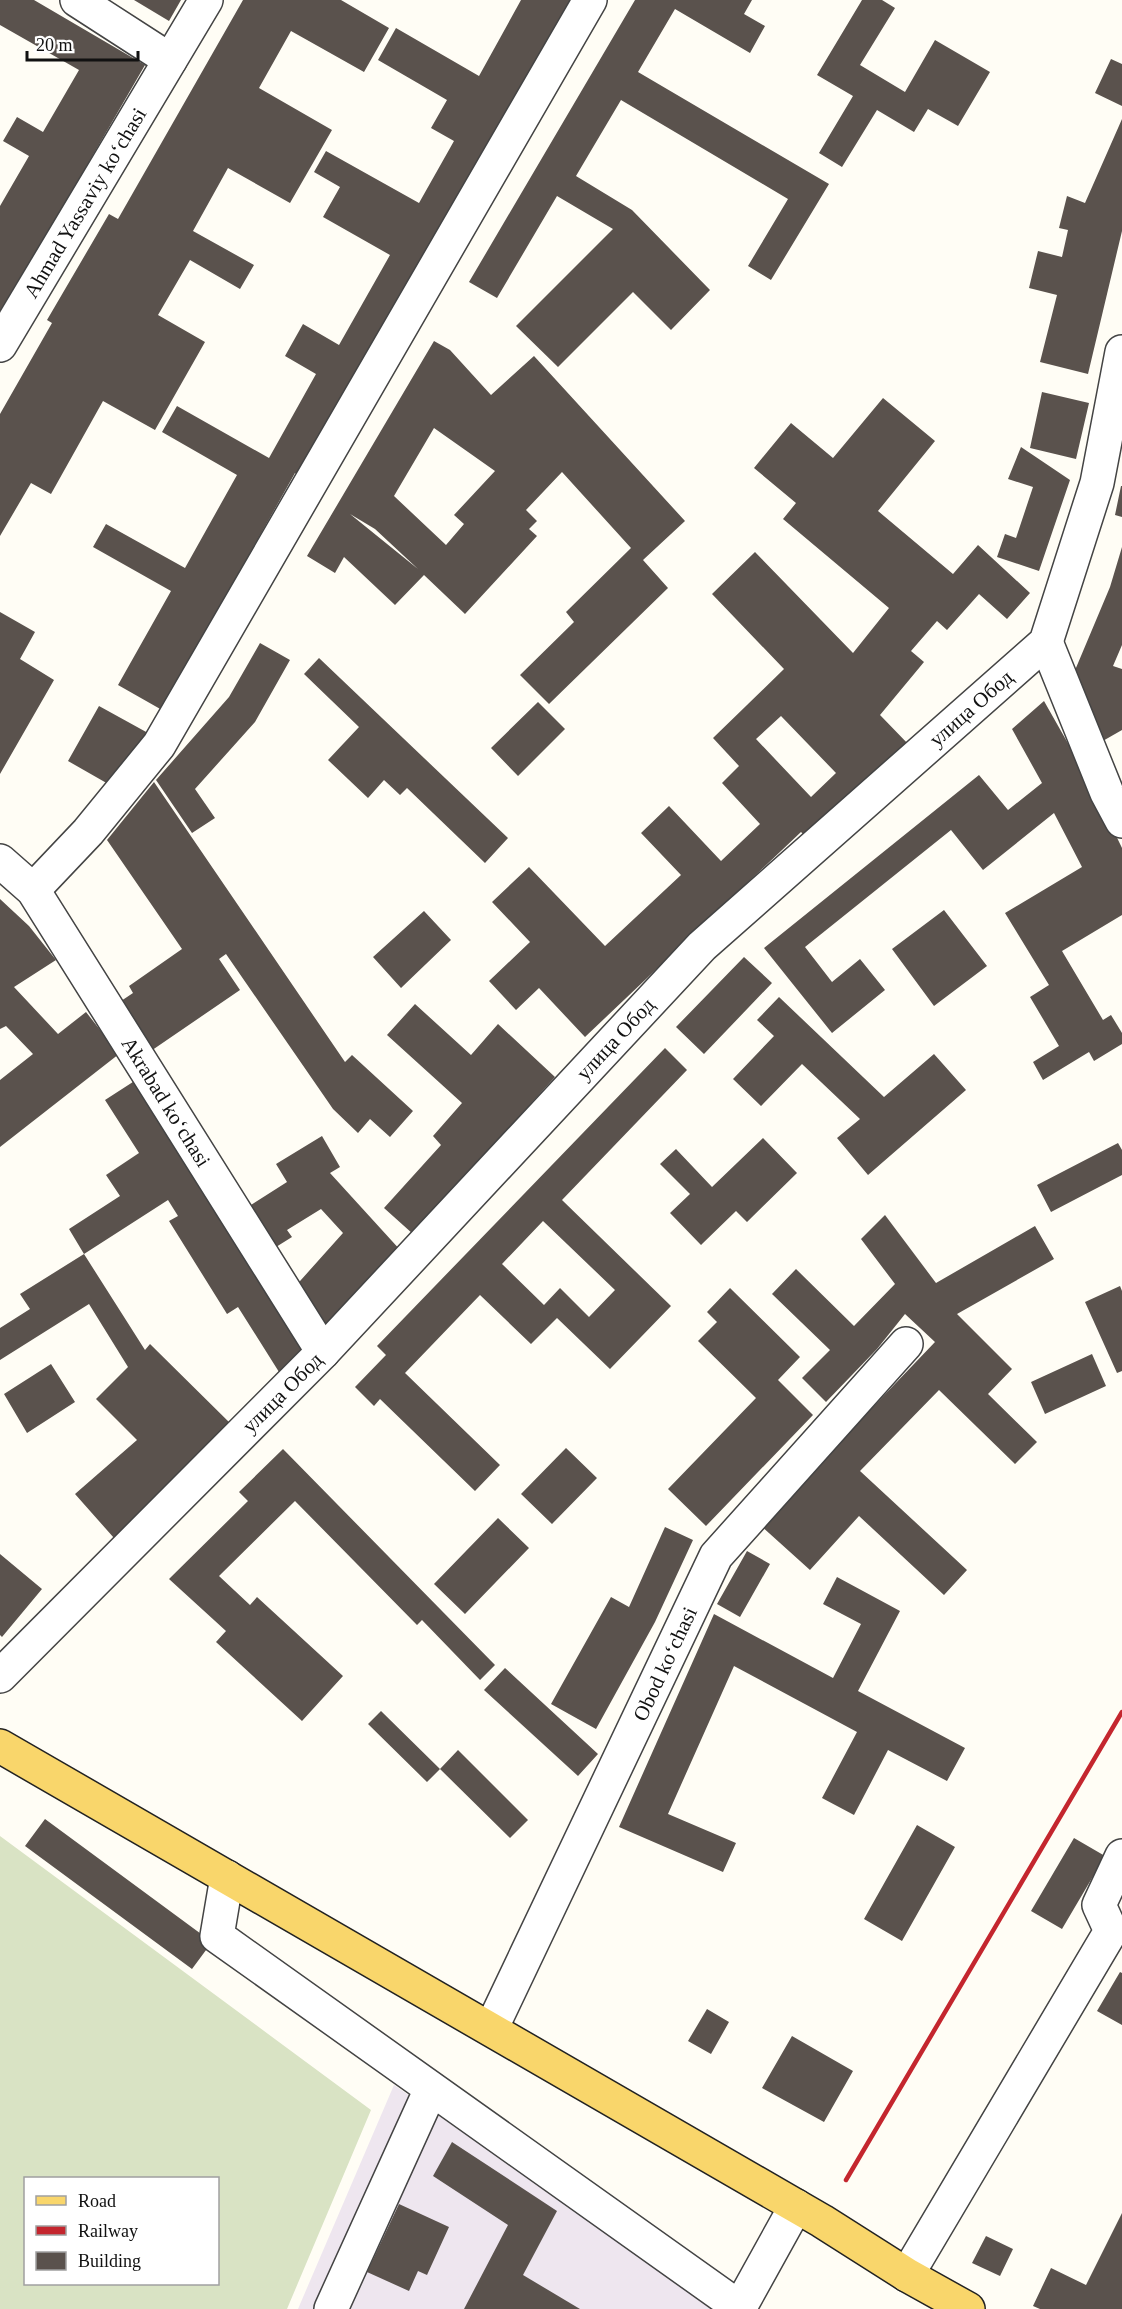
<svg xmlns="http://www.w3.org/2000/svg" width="1122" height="2309" font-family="'Times New Roman',serif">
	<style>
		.industrial { fill: #eee6ef }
		.cemetery { fill: #d9e3c4; fill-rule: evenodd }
		.building { fill: #5a524d; fill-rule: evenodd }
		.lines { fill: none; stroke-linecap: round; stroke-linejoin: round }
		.minor-casing { stroke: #444; stroke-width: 36 }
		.major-casing { stroke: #222; stroke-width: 36 }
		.minor { stroke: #fff; stroke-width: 33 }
		.major { stroke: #f9d66b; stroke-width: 33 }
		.rail { stroke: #c4262e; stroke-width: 4.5 }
		.labels { text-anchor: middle; stroke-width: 6; stroke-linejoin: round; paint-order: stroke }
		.street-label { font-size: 21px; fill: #111; stroke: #fff }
	</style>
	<rect width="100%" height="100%" fill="#fffdf5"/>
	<!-- industrial -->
	<path class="industrial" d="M394,2085L719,2309H298Z"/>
	<!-- cemetery -->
	<path class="cemetery" d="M0,1836L371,2110L287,2309H0ZM26,2178H218V2284H26Z"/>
	<!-- building -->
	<path class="building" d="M0,0H34L145,65L0,316V206L29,156L3,141L17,117L43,132L79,70L0,25Z
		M134,0H181L169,21Z
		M243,0H341L389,28L364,72L291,31L259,88L332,130L290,203L228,168L193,231L254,265L240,289L190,260L158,315L205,342L155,430L103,401L51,494L31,483L0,536V414L52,323L47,320L109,214L118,219Z
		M521,0H577L305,478L295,473L162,710L118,685L171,591L93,547L106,524L185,568L237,475L162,432L177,406L269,458L316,374L285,356L303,324L339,345L390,255L323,217L340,187L314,172L326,151L419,203L454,141L431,128L447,100L378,60L396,28L479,76Z
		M635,0H752L744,14L765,26L750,53L675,9L638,72L829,184L771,280L748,266L788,199L621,100L576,176L632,210L710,290L671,330L633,292L558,367L516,326L613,229L557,196L497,298L469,282Z
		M862,0H882L895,8L860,65L905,92L935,40L990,72L958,126L928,109L914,132L877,110L842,167L819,153L853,96L817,75Z
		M1111,59L1122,64V106L1095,93Z
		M1122,119V231L1088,374L1040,362L1057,295L1029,288L1038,251L1062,257L1068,230L1059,228L1067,196L1085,203Z
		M434,341L450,350L491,395L534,356L685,521L643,560L668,588L549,704L520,675L574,622L566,612L631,548L562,472L526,510L537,521L529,529L537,536L465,614L424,575L395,605L344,557L335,573L307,556ZM434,428L495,471L454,515L464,524L446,545L394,496ZM350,514L375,529L418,569Z
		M1042,392L1089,403L1076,459L1030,448Z
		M883,398L935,441L878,511L953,574L978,545L1030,593L1007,619L979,594L947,630L937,621L911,651L924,662L880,715L912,748L810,841L801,832L585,1037L539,988L516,1010L489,981L530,942L492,902L529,867L605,946L681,875L641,833L669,806L721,861L760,824L722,783L739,766L713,738L784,669L712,594L755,552L853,653L889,608L783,519L796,503L754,468L791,423L833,458ZM781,716L836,773L811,797L756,739Z
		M1021,447L1070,480L1039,571L997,557L1005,534L1016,538L1033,487L1008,479Z
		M1121,486H1122V517L1115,515Z
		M1122,547V645L1113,666L1122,669V730L1101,742L1073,675L1110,587Z
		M0,612L35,632L20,659L54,680L0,774Z
		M260,643L290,660L255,722L195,789L215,818L192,833L156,780L229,697Z
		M319,658L508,838L485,863L407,788L400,795L384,780L368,798L328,760L359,727L304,674Z
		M1044,701L1091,784L1122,848V915L1062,951L1103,1020L1111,1015L1122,1033V1044L1094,1061L1089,1052L1043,1080L1033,1062L1059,1046L1030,997L1049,985L1005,913L1082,867L1054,813L983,870L951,830L805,947L832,982L860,959L885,990L832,1033L764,948L979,775L1008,810L1042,783L1012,729Z
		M538,702L565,729L518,776L491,748Z
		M99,706L148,733L117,789L68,761Z
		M154,782L345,1062L352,1055L413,1111L390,1137L370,1119L358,1133L333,1109L226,954L219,959L240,990L145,1055L112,1007L133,993L129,986L182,949L107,840Z
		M0,899L29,926L56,960L14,987L58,1034L86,1012L119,1054L0,1147V1080L33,1054L6,1026L0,1029Z
		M944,910L987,966L934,1006L892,949Z
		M424,911L451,940L401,988L373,957Z
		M744,957L772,983L704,1054L676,1027Z
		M779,997L884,1097L934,1054L966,1090L868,1175L837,1138L860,1119L802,1064L761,1106L733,1079L774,1036L757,1020Z
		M415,1004L471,1055L498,1024L555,1077L413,1234L384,1208L441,1145L433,1136L462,1103L387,1035Z
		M665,1048L687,1070L562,1200L671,1306L610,1369L557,1318L531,1344L480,1295L405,1373L500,1465L475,1491L380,1399L374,1406L355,1387L386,1355L377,1346ZM543,1221L615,1290L589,1317L560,1288L544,1305L502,1264Z
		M136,1080L308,1354L279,1372L238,1307L227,1314L169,1221L178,1216L168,1200L84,1254L145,1350L150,1344L235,1428L201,1462L114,1538L75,1494L137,1440L96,1399L128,1367L89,1304L0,1360V1328L30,1309L20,1294L84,1254L69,1229L120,1196L106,1175L139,1153L105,1100Z
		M322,1136L340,1167L330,1173L402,1252L323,1340L292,1290L343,1233L321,1209L287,1230L292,1237L268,1252L243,1210L287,1182L276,1164Z
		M763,1138L797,1173L747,1222L736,1211L701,1245L670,1213L690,1194L660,1164L676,1149L712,1187Z
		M1118,1143L1122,1150V1175L1051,1212L1037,1185Z
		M885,1215L936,1283L1035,1226L1054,1259L957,1314L1012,1369L988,1394L1037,1442L1015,1464L939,1390L860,1471L967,1570L944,1595L859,1516L810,1570L760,1525L935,1342L905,1314L877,1349L826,1402L802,1378L830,1350L772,1294L796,1269L854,1326L895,1284L861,1239Z
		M1120,1286L1122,1291V1371L1117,1373L1085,1302Z
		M730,1288L800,1357L778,1380L813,1415L706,1526L668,1489L756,1398L698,1341L717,1322L707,1312Z
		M1092,1354L1106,1386L1045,1414L1031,1382Z
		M51,1364L75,1402L27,1433L4,1394Z
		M566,1448L597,1478L552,1524L521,1494Z
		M283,1449L495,1665L480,1680L422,1620L417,1625L295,1501L219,1576L250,1605L257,1597L343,1676L302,1721L216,1642L226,1631L169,1579L248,1501L239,1492Z
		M498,1518L529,1548L465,1614L434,1584Z
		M665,1527L693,1540L655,1622L596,1729L551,1704L611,1597L629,1607Z
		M747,1551L770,1564L740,1617L717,1604Z
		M0,1554L42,1589L2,1637L0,1635Z
		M837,1577L900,1611L858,1691L965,1748L947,1781L888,1750L854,1815L822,1798L857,1732L734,1666L668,1814L736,1843L723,1872L619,1827L714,1614L833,1678L861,1624L823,1604Z
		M505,1668L598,1754L578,1776L484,1690Z
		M381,1711L440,1769L427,1782L368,1724Z
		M458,1750L528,1820L510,1838L440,1769Z
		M45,1819L212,1942L192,1969L25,1846Z
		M917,1825L955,1847L902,1941L864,1919Z
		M1074,1838L1105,1856L1062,1929L1031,1911Z
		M1120,1972L1122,1973V2025L1097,2011Z
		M707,2009L729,2022L711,2054L688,2041Z
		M792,2036L853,2071L824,2122L762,2088Z
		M452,2142L557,2211L523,2275L580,2309H464L508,2225L433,2176Z
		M399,2204L449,2227L427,2275L418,2271L409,2291L367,2272Z
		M1122,2213V2309H1040L1033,2306L1051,2268L1086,2285Z
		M986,2236L1013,2249L1000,2276L972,2263Z"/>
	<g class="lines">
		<!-- minor casing -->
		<g class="minor-casing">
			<g id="minor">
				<path d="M77,0L170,60"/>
				<path d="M0,345L206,0"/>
				<path d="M1046,642L1107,793L1122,821"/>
				<path d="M0,861L33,890L323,1352"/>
				<path d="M33,890L88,832L159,745L590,0"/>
				<path id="s1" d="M0,1676L323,1352L702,946L1046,642L1097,483L1122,352"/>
				<path d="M227,1877L217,1936L740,2308"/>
				<path d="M491,2029L716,1556L906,1344"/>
				<path d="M907,2275L1111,1931L1099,1905L1122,1856"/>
				<path d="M331,2309L431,2089"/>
				<path d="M739,2309L796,2206"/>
			</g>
		</g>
		<!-- major casing -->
		<g class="major-casing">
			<path id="major" d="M0,1746L822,2221L907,2275L968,2309"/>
		</g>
		<!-- minor -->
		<use href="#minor" class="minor"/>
		<!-- major -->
		<use href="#major" class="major"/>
		<!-- rail -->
		<path class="rail" d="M846,2180L1122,1712"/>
	</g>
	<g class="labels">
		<!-- street labels -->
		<g class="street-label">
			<text transform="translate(85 203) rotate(-59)" y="7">Ahmad Yassaviy koʻchasi</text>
			<text dy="7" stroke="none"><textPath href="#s1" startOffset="1372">улица Обод</textPath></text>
			<text dy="7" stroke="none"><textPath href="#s1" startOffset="886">улица Обод</textPath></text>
			<text transform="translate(166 1102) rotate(58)" y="7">Akrabad koʻchasi</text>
			<text dy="7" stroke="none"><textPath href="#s1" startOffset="400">улица Обод</textPath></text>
			<text transform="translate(665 1664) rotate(-65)" y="7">Obod koʻchasi</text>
		</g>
	</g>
	<!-- legend -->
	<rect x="24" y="2177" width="195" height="108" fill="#ffffff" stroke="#a0a0a0" stroke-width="1.5"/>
	<rect x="36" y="2196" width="30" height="9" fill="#f9d66b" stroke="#a0a0a0" stroke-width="1.5"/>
	<text x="78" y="2207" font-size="18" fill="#111111">Road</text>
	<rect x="36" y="2226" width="30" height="9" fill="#c4262e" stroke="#a0a0a0" stroke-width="1.5"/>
	<text x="78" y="2237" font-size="18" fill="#111111">Railway</text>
	<rect x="36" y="2252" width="30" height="18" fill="#5a524d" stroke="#a0a0a0" stroke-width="1.5"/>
	<text x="78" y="2267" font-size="18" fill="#111111">Building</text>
	<!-- scale -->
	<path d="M27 51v9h111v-9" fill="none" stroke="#111111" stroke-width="3"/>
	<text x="36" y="51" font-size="18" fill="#111111" stroke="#ffffff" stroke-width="4.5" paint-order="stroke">20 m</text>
</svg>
